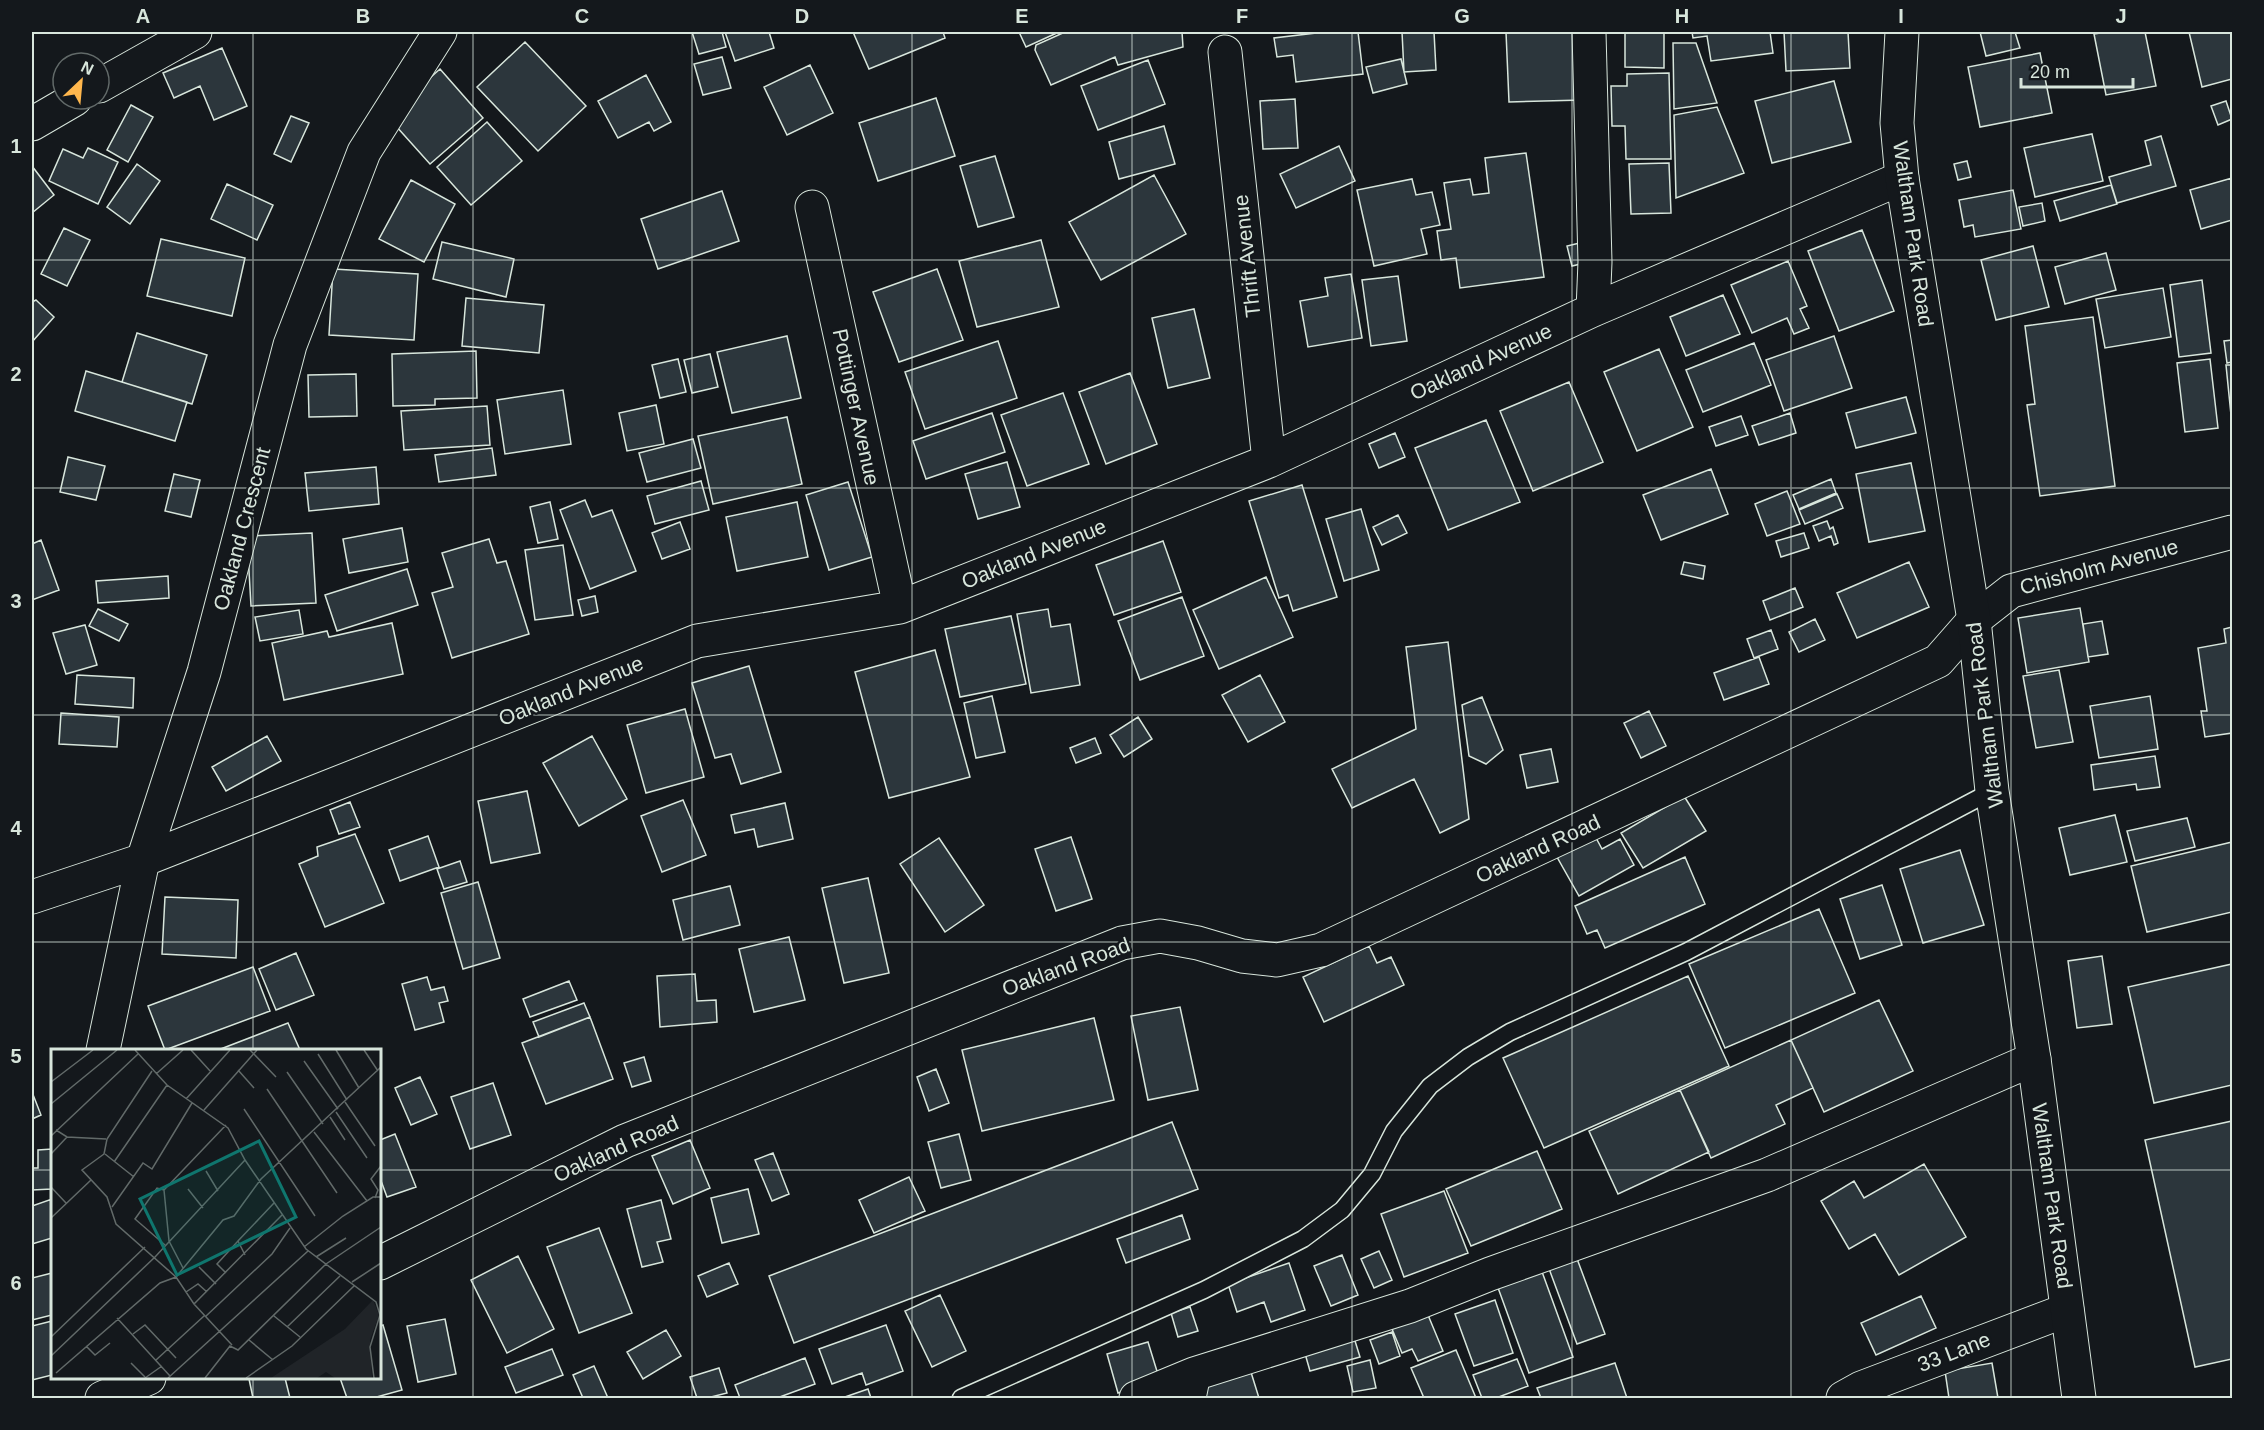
<svg xmlns="http://www.w3.org/2000/svg" width="2264" height="1430" font-family="Helvetica,sans-serif">
	<style>
		.building { fill: #2c363c; stroke: #d8e6dc; stroke-width: 1.5 }
		.lines { fill: none; stroke-linecap: round; stroke-linejoin: round }
		.service-casing { stroke: #d8e6dc; stroke-width: 19 }
		.minor-casing { stroke: #d8e6dc; stroke-width: 35 }
		.tertiary-casing { stroke: #d8e6dc; stroke-width: 35 }
		.secondary-casing { stroke: #d8e6dc; stroke-width: 35 }
		.service { stroke: #14181c; stroke-width: 16 }
		.minor { stroke: #14181c; stroke-width: 33 }
		.tertiary { stroke: #14181c; stroke-width: 33 }
		.secondary { stroke: #14181c; stroke-width: 33 }
		.grid { fill: none; stroke: #d8e6dc; stroke-width: 1.5; stroke-opacity: 0.55 }
		.labels { text-anchor: middle; stroke-width: 4.5; stroke-linejoin: round; paint-order: stroke }
		.street-label { font-size: 21px; fill: #d8e6dc; stroke: #14181c }
		.inset-road { fill: none; stroke: #626a69; stroke-width: 1.5 }
		.view { fill: #0f766e; fill-opacity: 0.15; stroke: #0f766e; stroke-width: 3 }
		.inset-edge { fill: none; stroke: #d8e6dc; stroke-width: 3 }
		.neatline { fill: none; stroke: #d8e6dc; stroke-width: 2 }
		.grid-label { font-size: 20px; text-anchor: middle; font-weight: bold; fill: #d8e6dc }
	</style>
	<rect width="100%" height="100%" fill="#14181c"/>
	<!-- building -->
	<path class="building" d="M692,32H722L726,47L699,54Z
		M725,32H769L774,48L735,61Z
		M853,32H943L945,38L869,69Z
		M1019,32H1059L1026,47Z
		M1065,32H1182L1183,47L1118,65L1115,57L1051,85L1035,50L1036,45Z
		M1325,32H1358L1363,74L1296,82L1293,55L1277,57L1274,38Z
		M1402,32H1434L1436,70L1404,72Z
		M1506,32H1581L1583,100L1509,102Z
		M1625,32H1664V68L1625,67Z
		M1692,32H1770L1773,53L1711,61L1707,36L1693,38Z
		M1784,32H1848L1850,68L1786,71Z
		M1980,32H2015L2020,48L1986,56Z
		M2107,32H2145L2156,86L2106,95L2094,34Z
		M2189,32H2232V79L2202,87Z
		M525,42L586,106L538,151L477,87Z
		M1673,43H1696L1717,103L1674,109Z
		M222,48L247,106L214,120L200,86L174,98L163,73Z
		M2040,53L2052,113L1980,127L1968,67Z
		M722,57L731,88L703,95L694,64Z
		M1401,59L1407,84L1373,93L1366,67Z
		M1148,60L1165,104L1098,130L1081,86Z
		M810,65L833,113L787,135L764,87Z
		M440,69L483,118L430,164L387,116Z
		M1669,73L1671,159H1626L1625,126H1612L1611,86H1627V74Z
		M646,75L671,122L654,131L649,122L618,138L598,101Z
		M1834,81L1851,142L1772,163L1755,101Z
		M936,98L955,156L878,181L859,123Z
		M1295,99L1298,148L1263,149L1260,101Z
		M2226,101L2232,119L2218,125L2211,106Z
		M131,105L153,117L128,162L107,150Z
		M1717,107L1744,173L1676,198L1674,115Z
		M291,116L309,123L291,162L274,154Z
		M487,122L522,161L471,205L437,167Z
		M1164,126L1175,164L1119,179L1109,142Z
		M2092,134L2103,181L2035,197L2024,148Z
		M2161,136L2176,186L2117,203L2109,177L2151,165L2145,141Z
		M1339,146L1355,181L1296,208L1280,174Z
		M88,148L118,162L98,204L49,181L63,149L83,158Z
		M1526,153L1544,277L1460,288L1456,258L1441,260L1437,231L1451,229L1444,183L1470,179L1473,195L1489,193L1485,158Z
		M995,156L1014,217L978,227L960,166Z
		M1967,161L1971,177L1958,180L1954,164Z
		M1669,163L1671,213L1631,214L1629,164Z
		M137,164L160,181L130,224L107,207Z
		M32,166L54,195L32,213Z
		M1154,175L1186,234L1101,280L1069,222Z
		M2232,178V220L2201,229L2190,190Z
		M1412,179L1416,195L1432,192L1440,225L1421,229L1427,254L1374,266L1357,190Z
		M411,180L455,204L424,262L379,239Z
		M227,184L273,205L257,240L211,219Z
		M2111,185L2117,204L2060,221L2054,201Z
		M2013,190L2021,229L1975,237L1973,225L1964,227L1959,200Z
		M722,191L739,241L658,269L641,219Z
		M2042,203L2045,221L2023,226L2019,207Z
		M64,228L90,240L67,286L41,274Z
		M1862,230L1894,311L1839,331L1808,251Z
		M161,239L245,258L232,316L147,296Z
		M1041,240L1059,307L977,327L959,261Z
		M1588,241L1593,261L1572,266L1567,246Z
		M442,242L514,259L506,297L433,279Z
		M2033,246L2049,307L1996,320L1981,260Z
		M2106,253L2116,290L2065,304L2055,267Z
		M1788,261L1807,306L1800,309L1809,328L1794,334L1787,318L1752,333L1731,285Z
		M333,269L418,274L414,340L329,335Z
		M937,269L963,340L899,362L873,292Z
		M1351,274L1362,338L1308,347L1300,301L1328,296L1325,278Z
		M1398,276L1407,341L1371,346L1362,280Z
		M2202,280L2211,353L2179,357L2170,285Z
		M2163,288L2171,337L2105,348L2096,299Z
		M1723,295L1740,334L1686,356L1670,317Z
		M466,298L544,305L539,353L462,346Z
		M36,300L54,317L32,342V302Z
		M1194,309L1210,378L1168,388L1152,318Z
		M2093,317L2115,486L2040,496L2027,405L2035,404L2025,326Z
		M137,333L207,355L192,404L122,382Z
		M787,336L801,398L732,413L717,352Z
		M1834,336L1852,388L1784,411L1766,360Z
		M2232,340V362L2227,363L2224,341Z
		M998,341L1017,398L925,429L905,372Z
		M1754,343L1771,385L1703,412L1686,370Z
		M1659,349L1693,427L1637,451L1604,372Z
		M476,351L477,398L435,399V405L393,406L392,354Z
		M710,354L718,387L692,393L684,360Z
		M678,359L686,392L660,398L652,365Z
		M2210,359L2218,428L2185,432L2177,363Z
		M2226,365H2232V425Z
		M86,371L187,402L175,441L75,411Z
		M1130,373L1157,444L1106,464L1079,392Z
		M356,374L357,416L309,417L308,375Z
		M1569,382L1603,462L1533,491L1500,411Z
		M563,390L571,444L505,454L497,400Z
		M1063,393L1089,464L1027,486L1001,415Z
		M1906,397L1916,433L1856,448L1846,413Z
		M656,405L664,444L627,451L619,413Z
		M487,406L490,445L404,450L401,411Z
		M992,413L1005,452L926,479L913,441Z
		M1790,413L1796,433L1759,445L1752,426Z
		M1741,416L1748,435L1716,446L1709,427Z
		M787,417L802,484L713,504L698,436Z
		M1486,420L1520,502L1448,530L1415,448Z
		M1395,433L1405,457L1379,468L1369,444Z
		M693,439L701,468L647,482L639,453Z
		M492,448L496,475L439,482L435,455Z
		M68,457L105,466L96,500L60,492Z
		M1007,462L1020,507L978,519L965,474Z
		M1911,463L1925,531L1869,542L1856,474Z
		M376,467L379,504L309,511L305,473Z
		M1711,469L1728,514L1661,540L1643,495Z
		M174,474L200,480L191,517L165,511Z
		M1831,479L1836,493L1799,509L1793,495Z
		M701,481L709,510L655,524L647,496Z
		M848,482L872,557L829,570L806,495Z
		M1302,485L1337,597L1293,611L1288,595L1279,598L1249,501Z
		M1787,491L1800,524L1767,536L1755,504Z
		M1837,494L1843,508L1805,524L1799,510Z
		M585,500L592,517L612,510L636,571L590,589L560,510Z
		M550,502L558,539L538,543L530,507Z
		M797,502L808,557L737,571L726,517Z
		M1361,509L1379,570L1344,581L1326,519Z
		M1398,515L1407,533L1382,545L1373,527Z
		M1827,521L1830,529L1833,527L1838,543L1834,545L1831,536L1819,541L1813,526Z
		M680,522L690,549L662,559L652,533Z
		M402,528L408,562L349,573L343,539Z
		M312,533L316,603L251,606L247,536Z
		M1804,533L1809,548L1781,557L1776,541Z
		M489,539L497,563L506,561L529,634L452,658L432,593L453,587L442,553Z
		M41,540L59,590L32,600V544Z
		M1163,541L1181,592L1114,615L1096,565Z
		M563,545L573,615L535,620L525,550Z
		M1684,562L1705,566L1703,579L1681,574Z
		M1909,562L1929,607L1857,638L1837,593Z
		M407,569L418,605L337,631L325,595Z
		M168,576L169,598L98,603L96,581Z
		M1266,577L1293,637L1219,669L1193,610Z
		M1795,588L1803,607L1770,620L1763,601Z
		M595,596L598,612L582,616L578,600Z
		M1182,597L1204,656L1140,680L1118,621Z
		M2080,608L2089,662L2027,673L2018,618Z
		M98,609L128,624L119,641L89,626Z
		M1048,609L1051,627L1070,624L1080,685L1031,693L1017,614Z
		M299,610L303,634L260,641L255,617Z
		M1011,616L1026,684L960,697L945,629Z
		M1815,619L1825,640L1799,652L1789,632Z
		M2102,621L2108,654L2088,657L2083,624Z
		M392,623L403,674L284,700L272,643L327,631L329,637Z
		M85,625L97,665L66,674L53,633Z
		M2232,627V733L2205,737L2201,711H2207L2198,648L2226,643L2224,629Z
		M1771,630L1778,649L1754,658L1747,639Z
		M1448,642L1469,819L1440,833L1414,779L1352,808L1332,769L1416,729L1406,647Z
		M935,650L970,777L889,798L855,672Z
		M1759,657L1769,684L1724,700L1714,673Z
		M749,666L781,772L741,784L731,754L715,758L692,683Z
		M2059,670L2073,742L2036,748L2023,676Z
		M77,675L134,678L133,708L75,704Z
		M1260,675L1285,722L1248,742L1222,695Z
		M992,696L1005,752L976,758L964,703Z
		M2150,696L2158,749L2099,758L2090,706Z
		M1482,697L1503,750L1486,764L1469,756L1462,705Z
		M685,709L704,777L646,793L627,725Z
		M1649,711L1666,746L1641,758L1624,723Z
		M61,713L119,717L117,747L59,744Z
		M1138,717L1152,739L1124,757L1110,735Z
		M267,736L281,761L226,791L212,767Z
		M592,736L627,799L579,826L543,763Z
		M1095,738L1101,753L1076,763L1070,748Z
		M1551,749L1558,782L1527,788L1520,755Z
		M2155,756L2160,787L2137,790L2136,784L2094,790L2091,765Z
		M527,791L540,853L491,863L478,801Z
		M1684,796L1706,831L1643,868L1621,833Z
		M683,800L706,855L662,872L641,816Z
		M350,802L360,827L339,834L330,810Z
		M785,803L793,839L758,847L754,829L735,833L731,815Z
		M2115,815L2127,862L2070,875L2059,828Z
		M2187,818L2195,847L2135,861L2127,831Z
		M355,834L384,903L325,927L299,864L318,856L317,847Z
		M428,836L439,867L400,881L389,850Z
		M1595,836L1602,849L1620,839L1634,865L1579,896L1557,857Z
		M1071,837L1092,899L1056,911L1035,849Z
		M939,838L984,905L945,932L900,864Z
		M2232,842V912L2147,932L2131,866Z
		M1960,850L1984,925L1923,943L1900,869Z
		M1685,857L1705,904L1605,948L1597,930L1587,934L1575,906Z
		M460,861L467,882L444,889L437,869Z
		M868,878L889,973L844,983L822,888Z
		M478,882L500,958L463,969L441,893Z
		M1882,885L1902,945L1860,959L1840,899Z
		M730,886L740,925L683,940L673,900Z
		M165,897L238,900L236,958L162,954Z
		M1819,909L1855,993L1725,1048L1689,964Z
		M789,937L805,1000L754,1012L739,949Z
		M1369,946L1377,963L1391,957L1404,985L1324,1022L1303,977Z
		M296,953L314,995L276,1010L259,969Z
		M2102,956L2112,1024L2077,1028L2068,961Z
		M2232,964V1085L2154,1103L2128,987Z
		M253,967L270,1011L165,1050L148,1006Z
		M695,974L697,1001L716,1000L717,1022L660,1027L657,976Z
		M1688,976L1729,1066L1544,1148L1503,1058Z
		M427,977L431,990L444,987L448,1001L439,1003L444,1022L415,1030L402,984Z
		M569,981L577,1000L530,1017L523,999Z
		M1879,1000L1913,1071L1824,1112L1791,1040Z
		M584,1003L590,1017L539,1037L533,1022Z
		M1180,1007L1198,1090L1148,1100L1131,1016Z
		M590,1017L613,1079L546,1104L522,1043Z
		M1094,1018L1114,1100L982,1131L962,1050Z
		M288,1023L300,1050H218Z
		M1791,1040L1813,1088L1776,1105L1785,1124L1711,1158L1680,1090Z
		M644,1057L651,1081L632,1087L624,1063Z
		M936,1069L949,1103L929,1111L917,1077Z
		M420,1077L437,1114L411,1125L395,1088Z
		M493,1083L511,1135L470,1149L451,1097Z
		M1680,1090L1709,1152L1618,1194L1589,1131Z
		M32,1092L41,1115L32,1119Z
		M2232,1121V1359L2195,1367L2145,1140Z
		M1172,1122L1198,1189L794,1343L769,1276Z
		M395,1134L416,1187L387,1197L380,1178V1140Z
		M959,1134L971,1180L941,1188L928,1142Z
		M690,1140L710,1188L673,1204L652,1156Z
		M52,1149V1189L32,1190V1168H38V1150Z
		M1537,1151L1562,1209L1471,1246L1446,1189Z
		M773,1153L789,1194L772,1201L755,1160Z
		M1924,1164L1966,1237L1899,1275L1875,1234L1849,1249L1821,1201L1854,1181L1864,1198Z
		M909,1177L925,1211L874,1233L859,1200Z
		M748,1189L759,1234L722,1243L711,1198Z
		M1444,1191L1468,1253L1404,1277L1381,1214Z
		M52,1199V1238L32,1244V1206Z
		M661,1200L671,1239L657,1242L663,1262L642,1267L627,1209Z
		M1182,1215L1190,1239L1126,1263L1117,1239Z
		M599,1228L632,1313L579,1333L547,1247Z
		M1379,1251L1392,1280L1374,1288L1361,1259Z
		M1342,1255L1358,1295L1331,1306L1314,1266Z
		M518,1256L554,1329L507,1353L471,1280Z
		M1576,1256L1605,1334L1577,1344L1548,1266Z
		M729,1263L738,1284L707,1297L698,1276Z
		M1289,1263L1305,1310L1271,1322L1264,1302L1237,1312L1228,1284Z
		M1541,1269L1573,1357L1529,1373L1497,1285Z
		M52,1273V1315L32,1320V1278Z
		M940,1295L966,1351L932,1367L905,1311Z
		M1921,1296L1936,1328L1876,1355L1861,1323Z
		M1495,1300L1513,1353L1474,1366L1455,1314Z
		M1190,1307L1198,1331L1178,1337L1171,1313Z
		M1428,1315L1443,1351L1418,1361L1412,1349L1402,1353L1392,1329Z
		M445,1319L456,1374L418,1382L407,1326Z
		M52,1321V1375L32,1380V1326Z
		M383,1325L402,1390L373,1398H347L340,1378H380V1326Z
		M886,1325L903,1371L866,1385L862,1373L832,1384L819,1349Z
		M1351,1328L1360,1357L1310,1371L1302,1343Z
		M666,1330L681,1356L643,1379L627,1352Z
		M1392,1332L1400,1356L1379,1364L1370,1340Z
		M1148,1342L1160,1381L1118,1393L1107,1354Z
		M552,1349L563,1375L516,1393L505,1367Z
		M1456,1350L1476,1398H1424L1411,1368Z
		M805,1358L815,1384L777,1398H740L735,1385Z
		M1517,1359L1528,1386L1496,1398H1482L1473,1375Z
		M1370,1360L1376,1388L1353,1392L1347,1366Z
		M1615,1363L1627,1398H1541L1537,1388Z
		M1992,1363L1998,1398H1949L1945,1371Z
		M594,1366L608,1398H583L573,1375Z
		M719,1368L727,1393L707,1398H697L690,1377Z
		M1250,1369L1259,1398H1206L1201,1382Z
		M255,1378H285L290,1398H253L249,1379Z
		M868,1389L871,1398H842Z"/>
	<g class="lines">
		<!-- service casing -->
		<g class="service-casing">
			<path id="service" d="M961,1398L1204,1290L1303,1239L1342,1210L1372,1174L1394,1131L1430,1086L1468,1057L1510,1032L1686,952L1992,791"/>
		</g>
		<!-- minor casing -->
		<g class="minor-casing">
			<path id="minor" d="M1589,32L1595,262L1593,310
				M1225,52L1269,461
				M99,86L195,32
				M32,124L75,99
				M812,207L900,607
				M32,897L143,860L697,641L900,607L1269,461L1593,310L1902,178
				M103,1050L143,860L204,672L290,345L364,152L440,32
				M1136,1398L1194,1374
				M1189,1398L1194,1374L1410,1306L1490,1274L1767,1175L2034,1059
				M1843,1398L1861,1388L2067,1310"/>
		</g>
		<!-- tertiary casing -->
		<g class="tertiary-casing">
			<path id="tertiary" d="M380,1263L625,1141L1122,943L1160,936L1198,943L1242,956L1277,960L1321,950L1938,661L1974,620L2011,591L2232,532
				M102,1398L149,1378"/>
		</g>
		<!-- secondary casing -->
		<g class="secondary-casing">
			<path id="secondary" d="M1902,32L1897,123L1902,178L1974,620L1992,791L2034,1059L2079,1398"/>
		</g>
		<!-- service -->
		<use href="#service" class="service"/>
		<!-- minor -->
		<use href="#minor" class="minor"/>
		<!-- tertiary -->
		<use href="#tertiary" class="tertiary"/>
		<!-- secondary -->
		<use href="#secondary" class="secondary"/>
	</g>
	<!-- grid -->
	<path class="grid" d="M253,32V1050M473,32V1398M692,32V1398M912,32V1398M1132,32V1398M1352,32V1398M1572,32V1398M1791,32V1398M2011,32V1398M32,260H2232M32,488H2232M32,715H2232M32,942H2232M32,1170H52M380,1170H2232M253,1378V1398"/>
	<g class="labels">
		<!-- street labels -->
		<g class="street-label">
			<text transform="translate(1913 234) rotate(82)" y="7">Waltham Park Road</text>
			<text transform="translate(1247 256) rotate(-96)" y="7">Thrift Avenue</text>
			<text transform="translate(1481 362) rotate(-25)" y="7">Oakland Avenue</text>
			<text transform="translate(856 407) rotate(78)" y="7">Pottinger Avenue</text>
			<text transform="translate(242 529) rotate(-75)" y="7">Oakland Crescent</text>
			<text transform="translate(1034 554) rotate(-22)" y="7">Oakland Avenue</text>
			<text transform="translate(2099 567) rotate(-15)" y="7">Chisholm Avenue</text>
			<text transform="translate(571 691) rotate(-22)" y="7">Oakland Avenue</text>
			<text transform="translate(1985 715) rotate(-97)" y="7">Waltham Park Road</text>
			<text transform="translate(1538 849) rotate(-25)" y="7">Oakland Road</text>
			<text transform="translate(1066 967) rotate(-20)" y="7">Oakland Road</text>
			<text transform="translate(616 1149) rotate(-24)" y="7">Oakland Road</text>
			<text transform="translate(2052 1196) rotate(82)" y="7">Waltham Park Road</text>
			<text transform="translate(1954 1352) rotate(-21)" y="7">33 Lane</text>
		</g>
	</g>
	<!-- overview -->
	<g transform="translate(51 1049)">
		<rect width="330" height="330" fill="#14181c"/>
		<path d="M322,251L328,266L319,291L321,329H284L275,323L266,329H220L294,280Z" fill="#202428"/>
		<path class="inset-road" d="M84,1L116,36L177,79L194,111L255,200L325,253L329,266L319,298L323,329M140,1L160,23M199,1L225,28M285,1L308,39M313,1L327,22M267,5L296,51M253,12L287,60M187,21L203,39M236,23L272,75M105,25L132,1M0,33L42,1M216,40L286,144M135,50L179,1M294,53L324,97M0,55L66,1M193,60L264,167M153,61L206,1M285,63L316,109M279,68L294,91M5,81L16,88L55,90M263,83L316,152M0,87L87,5M0,105L16,88M53,105L31,121L56,148L65,175L125,228L143,255L181,296M53,105L56,90L101,22M54,105L83,128M63,113L116,36M155,122L167,142M0,138L15,154M137,140L152,159M113,141L106,139L84,170L114,196M324,149L327,141L320,130L330,117M61,158L92,114L101,120L141,54M0,169L40,131M253,198L292,167L322,148H330M194,206L187,192L223,154M265,208L295,189M148,218L165,235M132,219L118,192L113,141L175,76M175,224L166,215L187,192M301,233L330,214M135,243L147,235L156,243M143,255L231,166M223,267L249,288M154,268L221,205L239,179M66,269L119,327M236,278L289,227M82,285L94,276L125,309M0,288L94,198M198,291L222,311M35,297L44,306L59,294M0,307L104,208L194,111M105,311L153,267M80,314L94,328M5,324L109,234L125,228L172,171L183,167L210,130L330,18M94,329L111,317M117,329L257,202M154,329L179,297L187,301L275,215L330,178M195,329L241,297L303,237"/>
		<path class="view" d="M208,92L245,168L126,226L89,150Z"/>
		<rect width="330" height="330" class="inset-edge"/>
	</g>
	<!-- border -->
	<rect width="2264" height="1430" fill="none" stroke="#14181c" stroke-width="66"/>
	<!-- north arrow -->
	<g transform="translate(81 81) rotate(26)"><circle r="28" fill="#14181c" stroke="#626a69" stroke-width="1.5"/>
	<path d="M0-4.5L10 22L0 15L-10 22Z" fill="#ffb74d"/>
	<text y="-9" font-size="16" font-weight="bold" text-anchor="middle" fill="#d8e6dc">N</text>
	</g>
	<!-- scale -->
	<path d="M2021 78v9h112v-9" fill="none" stroke="#d8e6dc" stroke-width="3"/>
	<text x="2030" y="78" font-size="18" fill="#d8e6dc" stroke="#14181c" stroke-width="4.5" paint-order="stroke">20 m</text>
	<rect x="33" y="33" width="2198" height="1364" class="neatline"/>
	<g class="grid-label">
		<text x="143" y="23">A</text>
		<text x="363" y="23">B</text>
		<text x="582" y="23">C</text>
		<text x="802" y="23">D</text>
		<text x="1022" y="23">E</text>
		<text x="1242" y="23">F</text>
		<text x="1462" y="23">G</text>
		<text x="1682" y="23">H</text>
		<text x="1901" y="23">I</text>
		<text x="2121" y="23">J</text>
		<text x="16" y="153">1</text>
		<text x="16" y="381">2</text>
		<text x="16" y="608">3</text>
		<text x="16" y="835">4</text>
		<text x="16" y="1063">5</text>
		<text x="16" y="1290">6</text>
	</g>
</svg>
